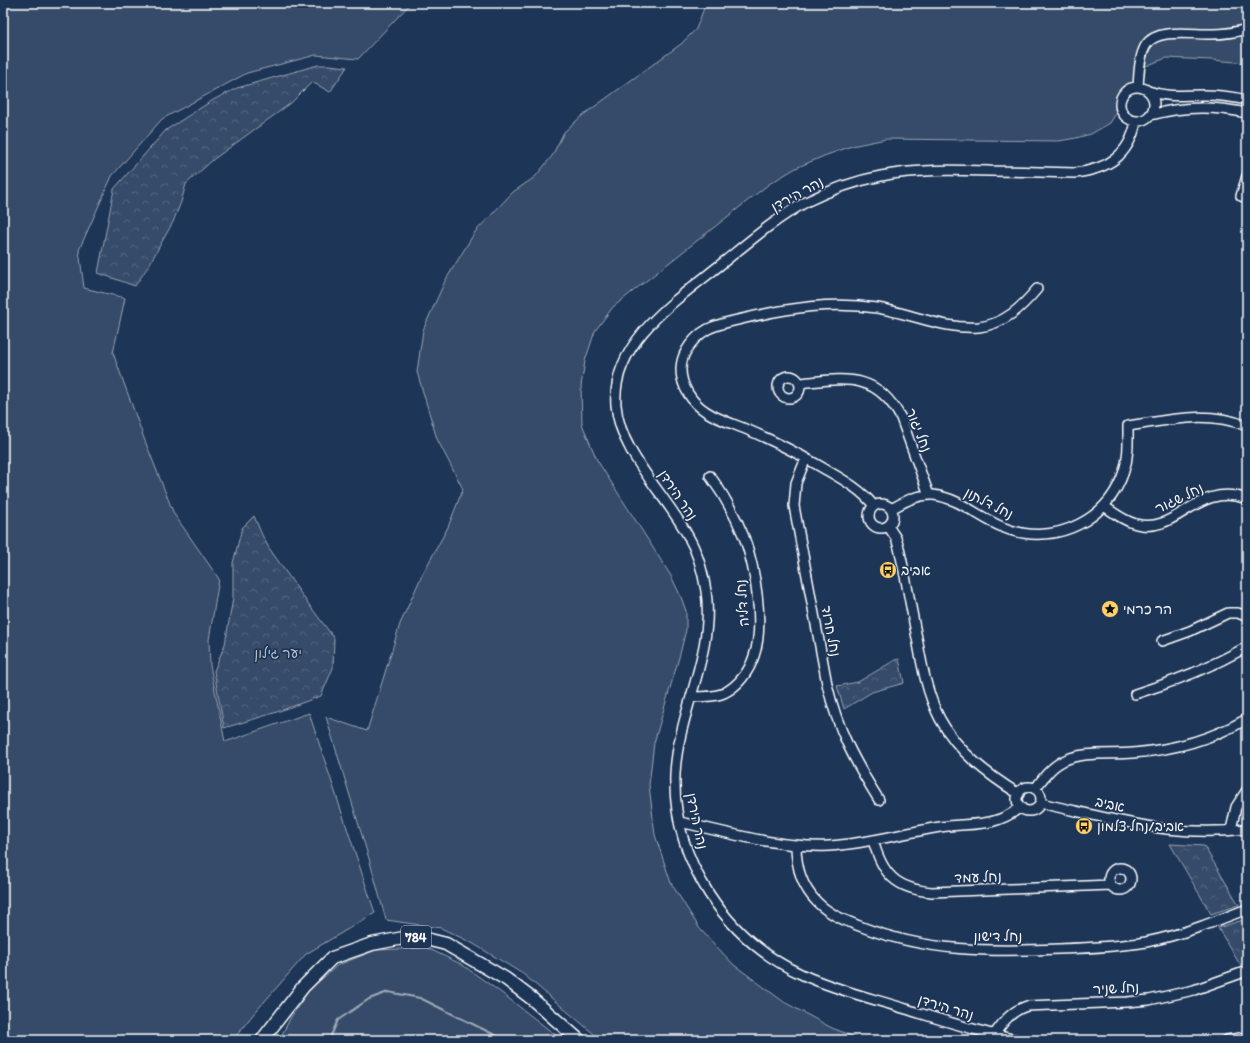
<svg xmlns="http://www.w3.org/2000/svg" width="1250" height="1043" font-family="Itim,'Playpen Sans Hebrew',sans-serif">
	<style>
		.grass { fill: #364b69; stroke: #9aa5b4 }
		.forest { fill: url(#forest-crowns); stroke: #9aa5b4 }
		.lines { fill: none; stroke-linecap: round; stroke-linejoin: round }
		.stream { stroke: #a0aab8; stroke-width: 2 }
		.minor-casing { stroke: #fff; stroke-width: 12 }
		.major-casing { stroke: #fff; stroke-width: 15 }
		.minor { stroke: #1d3557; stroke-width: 9 }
		.major { stroke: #1d3557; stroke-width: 12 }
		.labels { text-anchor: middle; stroke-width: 3.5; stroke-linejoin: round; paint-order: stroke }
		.shield { fill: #1d3557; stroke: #bbc2cd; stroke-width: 1 }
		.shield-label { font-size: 13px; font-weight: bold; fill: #fff }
		.street-label { font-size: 14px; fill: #fff; stroke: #1d3557 }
		.poi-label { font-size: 14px; fill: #fff; stroke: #1d3557; text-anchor: start }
		.park-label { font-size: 14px; fill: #b9c0ca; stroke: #1d3557 }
	</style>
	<defs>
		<pattern id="forest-crowns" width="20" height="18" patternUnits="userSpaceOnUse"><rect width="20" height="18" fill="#364b69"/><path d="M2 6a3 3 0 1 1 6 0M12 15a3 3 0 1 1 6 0" fill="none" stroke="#546680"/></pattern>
	</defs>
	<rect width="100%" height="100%" fill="#1d3557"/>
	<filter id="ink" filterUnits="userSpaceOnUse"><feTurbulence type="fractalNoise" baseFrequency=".025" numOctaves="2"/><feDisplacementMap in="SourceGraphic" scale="8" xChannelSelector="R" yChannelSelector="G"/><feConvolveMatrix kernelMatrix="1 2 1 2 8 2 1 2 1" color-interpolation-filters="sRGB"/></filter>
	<g filter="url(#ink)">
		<!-- grass -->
		<path class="grass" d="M3,3H411L358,59L316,55L247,73L162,119L112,176L79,250L84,288L125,298L113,353L145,441L174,514L219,579L209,640L210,665L225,742L309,713L375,913L306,954L251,1017L233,1040H3Z
			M706,3H1247V63L1212,60L1166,58L1146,66L1110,123L1091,134L1076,138L1059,141L886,139L852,146L824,156L796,168L769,184L613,307L595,331L585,361L581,386L582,424L597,460L671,576L681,597L686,611V630L680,654L654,743L649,785L655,835L671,883L700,929L734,965L784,1002L832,1028L862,1040H601L523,974L472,943L441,928L386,920L370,862L326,717L367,731L400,624L422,575L448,527L463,489L437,439L417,372L423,330L445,281L475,232L513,192L535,177L552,156L564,132L583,115L681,44L696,29Z
			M427,948L461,964L503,994L562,1040H279L291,1017L309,990L338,965L376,950Z"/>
		<!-- forest -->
		<path class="forest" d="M318,65H329L347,67L330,92L312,82L291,103L214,159L186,184L181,202L173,222L149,265L135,286L98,273L114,189L166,130L213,100L237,88Z
			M254,516L262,535L269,548L304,598L334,638L333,668L321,696L274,713L224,728L214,671L225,644L233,598V563L242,528Z
			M899,659L904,683L872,692L844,709L837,686L858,682L895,660Z
			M1170,844L1204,846L1239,905L1211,914Z
			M1246,919L1247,921V966L1242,968L1218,928Z"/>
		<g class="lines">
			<!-- stream -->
			<path class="stream" d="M329,1040L338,1020L369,999L388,992L420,998L505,1040"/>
			<!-- minor casing -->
			<g class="minor-casing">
				<path id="minor" d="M1120 104a17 17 0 1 1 34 0a17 17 0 1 1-34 0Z
					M1138,87C1139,74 1139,56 1146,45C1157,27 1195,35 1213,34C1225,34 1236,32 1247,29
					M1148,91C1169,98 1181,95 1203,95C1218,95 1233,97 1247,100
					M1151,115C1182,106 1215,106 1247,113
					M1247,176L1241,196L1247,198
					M778 387a11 11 0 1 1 22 0a11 11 0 1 1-22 0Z
					M799,383C844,379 876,371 901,418L929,495
					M806,458L796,483L794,506L827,684C838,731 854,760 879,800
					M869 516a12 12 0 1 1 24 0a12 12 0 1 1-24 0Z
					M874,506C861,489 842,479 823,468C799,454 774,441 748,430C729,422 705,416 692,399C681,385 677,367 686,351C691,342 699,334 708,329C720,323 734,321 746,318C789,308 832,301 877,308C911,313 944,330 979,327C1004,324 1021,308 1037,289
					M1104,506C1114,513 1124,521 1136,524C1178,535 1196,481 1247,499
					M891,509C904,502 917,494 933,495C962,498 983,522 1010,530C1058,545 1109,519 1124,471C1129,456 1128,441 1128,426C1170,420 1206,410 1247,426
					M888,526L896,538L899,548C906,578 911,608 917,638C922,666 927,694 940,719C958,752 988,775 1019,794
					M1162,641L1190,631L1228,613H1238L1247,617
					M1135,694C1174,682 1211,667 1247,647
					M691,697C703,696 713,698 724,693C738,686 749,672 754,656C765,625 755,567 744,537C735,515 724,495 710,476
					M1017 799a12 12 0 1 1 24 0a12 12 0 1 1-24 0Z
					M1035,789C1043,778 1051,767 1063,761C1083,751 1110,755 1133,753C1173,750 1212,739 1247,719
					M1040,803C1082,812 1124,824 1167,829C1193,832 1221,832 1247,829
					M680,822C729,833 779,848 829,846C867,844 903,833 940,827C973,822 992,829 1021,807
					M1231,830L1236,807L1247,790
					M873,840C882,874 896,889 932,892L1111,885
					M796,845C796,867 801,886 817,902C830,915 846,921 862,927C927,952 990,952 1059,949C1088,948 1117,947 1146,942C1181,935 1214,922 1247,909
					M1109 879a11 11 0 1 1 22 0a11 11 0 1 1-22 0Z
					M994,1035C1003,1022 1011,1011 1027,1006L1127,1002L1149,1000L1194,990L1247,971
					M1017,1040C979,1032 942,1020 906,1009C871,998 836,990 803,975C726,940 672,860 675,774C678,712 715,654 706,591C703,572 698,553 688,536C666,494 620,454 616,405C611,340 681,297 725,261C751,240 777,218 806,202C830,190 855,181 881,176C916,169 953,170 989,171C1017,171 1046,172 1075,173C1108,169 1129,156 1136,122
					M1227,1040L1247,1037"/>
			</g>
			<!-- major casing -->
			<g class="major-casing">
				<path id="major" d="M262,1040L303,987L332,958L372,944L414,936L446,944L506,979L531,998L579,1040"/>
			</g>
			<!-- minor -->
			<use href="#minor" class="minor"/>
			<!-- major -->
			<use href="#major" class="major"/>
		</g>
	</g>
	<!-- icons -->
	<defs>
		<g id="bus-disc" transform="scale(0.9)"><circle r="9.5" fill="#ffd166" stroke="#1d3557"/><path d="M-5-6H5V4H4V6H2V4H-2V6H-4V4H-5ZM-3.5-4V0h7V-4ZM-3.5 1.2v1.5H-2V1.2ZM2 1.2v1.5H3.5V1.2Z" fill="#111"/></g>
		<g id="sight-disc" transform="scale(0.9)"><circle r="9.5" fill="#ffd166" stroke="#1d3557"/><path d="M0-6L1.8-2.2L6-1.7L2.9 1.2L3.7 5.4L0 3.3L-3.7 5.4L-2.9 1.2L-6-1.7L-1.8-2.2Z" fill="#111"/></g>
	</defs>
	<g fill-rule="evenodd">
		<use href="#bus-disc" x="888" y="570"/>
		<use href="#sight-disc" x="1110" y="609"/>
		<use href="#bus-disc" x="1084" y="826"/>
	</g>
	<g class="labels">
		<!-- shield labels -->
		<rect class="shield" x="401" y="926" width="30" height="22" rx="3"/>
		<g class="shield-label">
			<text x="416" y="942">784</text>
		</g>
		<!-- street labels -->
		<g class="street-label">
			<text transform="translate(797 194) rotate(-29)" y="5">נהר הירדן</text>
			<text transform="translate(919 430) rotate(68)" y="5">נחל יגור</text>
			<text transform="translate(678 495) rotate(56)" y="5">נהר הירדן</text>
			<text transform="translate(1179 498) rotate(-26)" y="5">נחל שגור</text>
			<text transform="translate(989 503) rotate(27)" y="5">נחל דלתון</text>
			<text transform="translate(742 603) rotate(-94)" y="5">נחל דליה</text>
			<text transform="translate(831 631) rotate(79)" y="5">נחל חרוד</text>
			<text transform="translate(1110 804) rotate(12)" y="5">אביב</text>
			<text transform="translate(697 821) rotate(78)" y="5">נהר הירדן</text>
			<text transform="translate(978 877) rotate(-2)" y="5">נחל עמד</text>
			<text x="998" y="941">נחל דישון</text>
			<text transform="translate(1116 988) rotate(-3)" y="5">נחל שניר</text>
			<text transform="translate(946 1007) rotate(17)" y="5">נהר הירדן</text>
		</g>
		<!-- poi labels -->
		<g class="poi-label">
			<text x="901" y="575">אביב</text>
			<text x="1123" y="614">הר כרמי</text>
			<text x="1097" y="831">אביב/נחל צלמון</text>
		</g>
		<!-- park labels -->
		<g class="park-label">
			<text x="278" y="658">יער גילון</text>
		</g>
	</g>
	<!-- margin -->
	<rect width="1250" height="1043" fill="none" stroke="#1d3557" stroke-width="16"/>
	<rect x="8" y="8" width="1234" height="1027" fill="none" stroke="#fff" stroke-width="1.5" filter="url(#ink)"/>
</svg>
